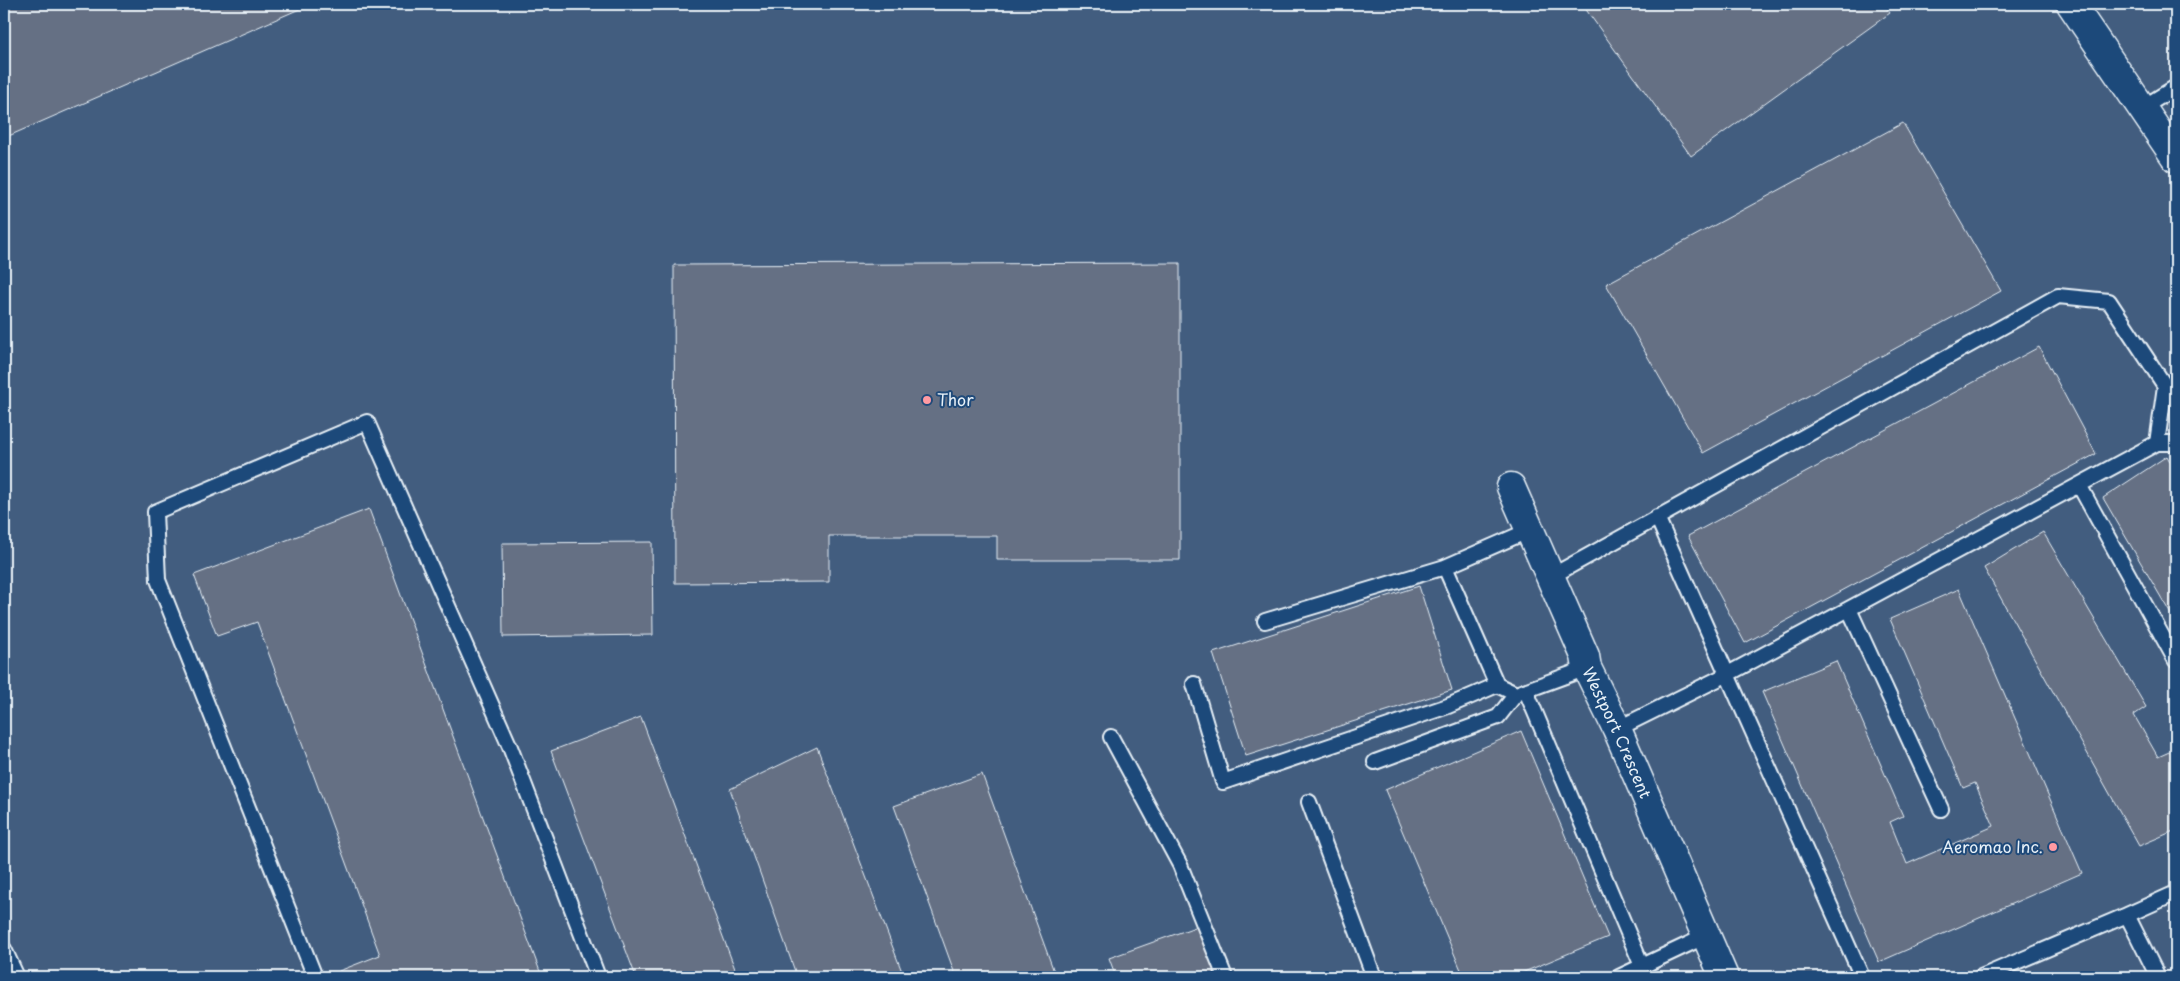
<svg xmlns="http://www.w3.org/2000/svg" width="2180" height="981" font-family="'Playpen Sans',sans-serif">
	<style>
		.built { fill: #435d7f }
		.building { fill: #657084; stroke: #e8f1f8 }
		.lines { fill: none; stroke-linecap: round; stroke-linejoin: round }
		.service-casing { stroke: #e8f1f8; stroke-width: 18 }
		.minor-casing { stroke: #e8f1f8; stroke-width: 31 }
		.tertiary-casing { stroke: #e8f1f8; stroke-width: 31 }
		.service { stroke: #1f4a7a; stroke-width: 14 }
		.minor { stroke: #1f4a7a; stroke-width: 28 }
		.tertiary { stroke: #1f4a7a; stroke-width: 28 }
		.poi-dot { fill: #ff9aa2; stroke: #1f4a7a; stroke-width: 2 }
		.labels { text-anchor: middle; stroke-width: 4; stroke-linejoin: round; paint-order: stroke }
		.poi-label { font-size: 16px; fill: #e8f1f8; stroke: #1f4a7a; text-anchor: start }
		.street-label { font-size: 16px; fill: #e8f1f8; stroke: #1f4a7a }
	</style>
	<rect width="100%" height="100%" fill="#34557d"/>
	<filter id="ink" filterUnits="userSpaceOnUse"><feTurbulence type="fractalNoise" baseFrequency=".02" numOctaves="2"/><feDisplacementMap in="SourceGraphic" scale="10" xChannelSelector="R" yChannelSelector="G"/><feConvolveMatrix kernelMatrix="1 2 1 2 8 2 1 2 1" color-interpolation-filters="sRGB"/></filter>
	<g filter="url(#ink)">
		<!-- built -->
		<path class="built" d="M4,4H2176V977H4Z"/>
		<!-- building -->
		<path class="building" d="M4,4H311L4,138Z
			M1582,4H1884L1890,13L1691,156Z
			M1903,123L2001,291L1703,453L1606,284Z
			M1180,263V560H997V536H829V582L675,583L674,265Z
			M2039,347L2096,454L1745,643L1688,536Z
			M2167,456L2176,472V623L2103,498Z
			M369,509L542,977H341L339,971L380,955L257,622L217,636L194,575Z
			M2043,532L2146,707L2134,715L2158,757L2176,749V830L2139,846L1984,568Z
			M652,542L653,635L503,637L502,543Z
			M1419,586L1452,690L1246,756L1213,653Z
			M1959,589L2082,873L1879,962L1762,692L1836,661L1903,816L1890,822L1907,864L1994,826L1975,783L1963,788L1890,619Z
			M641,717L738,977H636L551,751Z
			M1521,731L1608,937L1512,977H1464L1385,790Z
			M817,747L904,977H797L730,789Z
			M982,774L1056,977H956L894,806Z
			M1198,926L1216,977H1116L1109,958Z"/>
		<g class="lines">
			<!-- service casing -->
			<g class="service-casing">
				<path id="service" d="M2142,108L2176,87
					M2079,485L2176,661
					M1657,517L1862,977
					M1445,567L1497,685
					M1550,577L2058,296L2109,301L2165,386L2157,443
					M1849,609L1941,809
					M1265,621L1445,567L1530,530
					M1194,684L1223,782L1448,706L1497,685L1516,694
					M1526,691L1642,966
					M1617,729L1726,675L2157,443H2176
					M1111,737L1180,865L1225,977
					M1375,762L1498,717L1516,694L1587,668
					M1309,802L1374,977
					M4,949L17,977
					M315,977L158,580L155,512L367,422L510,747L598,977
					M1619,977L1706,936
					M1981,977L2127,915
					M2158,977L2127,915L2176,893"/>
			</g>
			<!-- minor casing -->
			<g class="minor-casing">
				<g id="minor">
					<path id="s1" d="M1511,487L1585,656L1587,668L1617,729L1724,977"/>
				</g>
			</g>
			<!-- tertiary casing -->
			<g class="tertiary-casing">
				<path id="tertiary" d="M2071,4L2176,158"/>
			</g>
			<!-- service -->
			<use href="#service" class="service"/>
			<!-- minor -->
			<use href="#minor" class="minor"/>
			<!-- tertiary -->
			<use href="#tertiary" class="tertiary"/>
		</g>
	</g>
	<!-- markers -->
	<g class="poi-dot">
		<circle cx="927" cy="400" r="5"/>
		<circle cx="2053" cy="847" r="5"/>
	</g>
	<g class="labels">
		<!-- poi labels -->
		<g class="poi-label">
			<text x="937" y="406">Thor</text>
			<text x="2043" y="853" text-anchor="end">Aeromao Inc.</text>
		</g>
		<!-- street labels -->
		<g class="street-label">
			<text dy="6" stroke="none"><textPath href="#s1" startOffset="268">Westport Crescent</textPath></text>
		</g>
	</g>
	<!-- margin -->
	<rect width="2180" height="981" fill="none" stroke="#1f4a7a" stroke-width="20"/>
	<rect x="10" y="10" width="2160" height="961" fill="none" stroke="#e8f1f8" stroke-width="2" filter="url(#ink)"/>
</svg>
